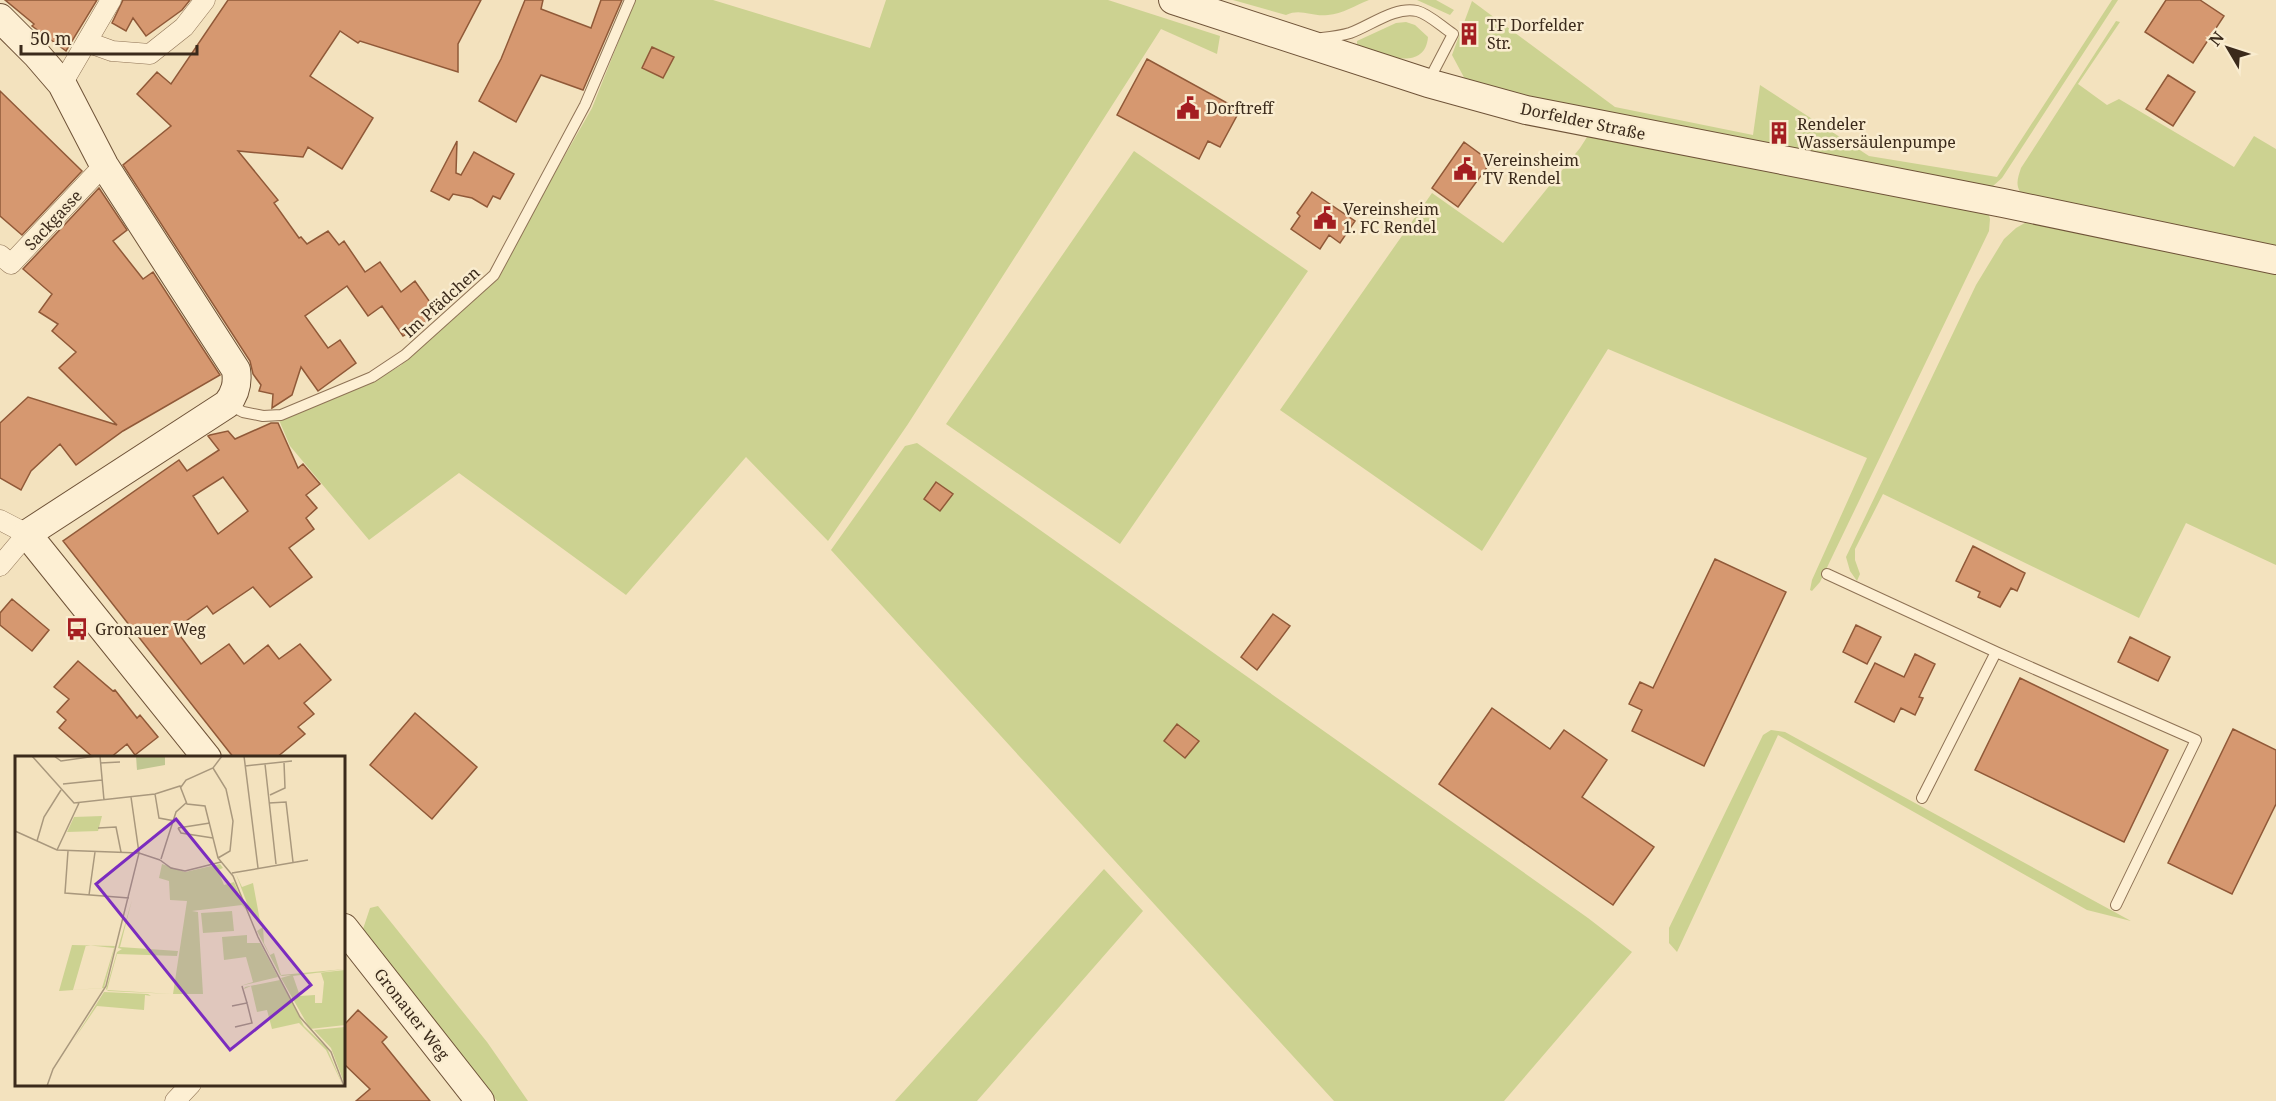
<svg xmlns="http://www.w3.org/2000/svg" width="2276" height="1101" font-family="'Noto Serif',serif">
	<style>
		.green { fill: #ccd291 }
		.building { fill: #d69870; stroke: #905938; stroke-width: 1.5; fill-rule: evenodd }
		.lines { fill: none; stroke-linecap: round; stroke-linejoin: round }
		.lane-casing { stroke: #8e7255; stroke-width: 12 }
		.street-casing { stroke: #8e7255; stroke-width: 21 }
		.secondary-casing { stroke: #6f5338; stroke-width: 30 }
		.lane { stroke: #fdefd3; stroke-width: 10 }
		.street { stroke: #fdefd3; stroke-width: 20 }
		.secondary { stroke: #fdefd3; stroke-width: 28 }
		.labels { text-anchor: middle; stroke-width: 5; stroke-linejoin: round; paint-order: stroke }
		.poi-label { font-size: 16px; fill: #3b2a1b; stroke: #f9eccf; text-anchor: start }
		.street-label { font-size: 16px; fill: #3b2a1b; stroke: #f9eccf }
		.inset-road { fill: none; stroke: #a9987d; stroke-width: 1.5 }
		.view { fill: #7b2cbf; fill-opacity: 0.15; stroke: #7b2cbf; stroke-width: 3 }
		.inset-edge { fill: none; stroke: #3b2a1b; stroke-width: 3 }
	</style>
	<rect width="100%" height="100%" fill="#f3e2be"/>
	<!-- green -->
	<path class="green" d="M635,0H713L870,48L886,0H1108L1220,36L1217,54L1161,29L908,424L828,541L746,457L626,595L459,473L369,540L290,446L279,420L367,385L400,366L492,283L592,108Z
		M1233,0H1369C1356,5 1342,14 1328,15C1311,17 1301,8 1286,15Z
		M1417,0H1436L1454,10L1450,15Z
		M2112,0H2118L2002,178L1993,186L1984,189L1528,99L1467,83L1452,55L1472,1L1615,107L1753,135L1760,85L1869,156L1997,177Z
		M2116,21L2120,22L2078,84L2107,105L2119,99L2234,167L2254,136L2276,149V250L2023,196C2015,186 2017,180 2021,168Z
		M1406,22L1415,25L1428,37C1425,74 1378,54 1357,45V41L1396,23Z
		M1589,134L1988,212L1990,219L1989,231L1820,582L1812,591L1810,590L1812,580L1867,458L1608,349L1482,551L1280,410L1432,193L1503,243L1580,148Z
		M1134,151L1308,271L1120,544L946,424Z
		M2030,220L2276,271V565L2186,523L2139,618L1883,494L1855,549V560L1860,574L1857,581L1850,571L1846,557L1976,285L2004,239L2016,228Z
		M917,443L1588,918L1632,952L1504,1101H1334L831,550L905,446Z
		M1771,730L1785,732L2131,921L2087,910L1778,735L1677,952L1669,943V928L1763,735Z
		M1104,869L1143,911L977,1101H895Z
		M378,906L487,1042L528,1101H497L362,932L370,908Z"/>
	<!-- building -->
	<path class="building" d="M5,0H97L66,51L32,26L34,24Z
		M123,0H190L182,10L146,36L133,18L126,31L112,23Z
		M228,0H481L458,44V72L360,41L358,43L340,31L310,76L373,118L342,169L308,147L303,157L238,151L278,200L274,203L299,238L301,237L307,244L328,231L339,245L344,241L365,272L380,262L401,292L415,281L437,312L419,327L403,336L382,306L368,316L347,286L305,316L328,348L340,340L356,363L318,391L301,367L292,395L272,408L273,394L259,391L261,385L253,374L250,361L123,165L171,126L137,94L157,72L171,84Z
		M525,0H543L541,9L591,28L601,0H622L583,90L541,75L516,122L479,101L501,59Z
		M2166,0H2200L2224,16L2193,63L2145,32Z
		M652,47L674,57L663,78L642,68Z
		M1147,59L1240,110L1220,147L1208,141L1199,159L1117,115Z
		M2168,75L2195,92L2173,126L2146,109Z
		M0,91L82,171L22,235L0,216Z
		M457,141L456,173L461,175L474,152L514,174L500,199L493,196L487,207L472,198L453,194L449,200L431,191Z
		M1464,142L1491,162L1458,207L1432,188Z
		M99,188L127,230L113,241L143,279L153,272L220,375L123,431L76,465L60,444L31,471L21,490L0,478V423L28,397L117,425L59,368L76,352L52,331L58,324L39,312L52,294L23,269Z
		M1312,192L1355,221L1340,243L1329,235L1320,249L1291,229L1300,216L1297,213Z
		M271,423H278L298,468L303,464L320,484L306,495L317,508L306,518L314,529L289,548L312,577L270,607L253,587L213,614L207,606L175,629L201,664L229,644L244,664L268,645L279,659L300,644L331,680L304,703L314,714L298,727L305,734L276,758H234L63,541L179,460L187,471L219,450L208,436L210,435L228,431L235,439ZM223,477L248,511L218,534L193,496Z
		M936,482L953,494L940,511L924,499Z
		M1973,546L2025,573L2017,591L2011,588L2000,607L1978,597L1980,592L1956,581Z
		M1715,559L1786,592L1704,766L1632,731L1642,710L1629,704L1640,682L1653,688Z
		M12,599L49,630L32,651L0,625V613Z
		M1273,614L1290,626L1257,670L1241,657Z
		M1856,625L1881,637L1867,664L1843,652Z
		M2130,637L2170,657L2158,681L2118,662Z
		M1915,654L1935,664L1919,697L1923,698L1915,715L1901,708L1894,722L1855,702L1875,663L1904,677Z
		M78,661L113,691L115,690L137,718L140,715L158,737L135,755L127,744L110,758H94L59,728L66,720L57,712L69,699L54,687Z
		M2020,678L2168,750L2124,842L1975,770Z
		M1492,708L1550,749L1564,730L1607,760L1582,797L1654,847L1613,905L1439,784Z
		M415,713L477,767L432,819L370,765Z
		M1177,724L1199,741L1185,758L1164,741Z
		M2233,729L2276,750V804L2232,894L2168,863Z
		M358,1010L387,1037L382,1042L430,1101H356L370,1089L344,1064V1025Z"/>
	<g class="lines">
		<!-- lane casing -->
		<g class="lane-casing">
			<path id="lane" d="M1322,38C1331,37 1340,36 1350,33C1370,26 1395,6 1417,11C1429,14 1442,27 1453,34L1428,82
				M228,404L243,412L263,416L281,415L372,377L405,355L494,275L585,105L630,0
				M1827,574L1996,652L1922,798
				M1996,652L2196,740L2116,905"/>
		</g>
		<!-- street casing -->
		<g class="street-casing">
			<path id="street" d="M87,42L112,51L150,54L184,27L205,0
				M62,84L111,0
				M0,255L11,264L104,165
				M0,520L27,534L0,566
				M175,1101L191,1084"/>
		</g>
		<!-- secondary casing -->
		<g class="secondary-casing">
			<path id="secondary" d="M1173,0L1428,83L1526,110L2003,203L2276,260
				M0,18L37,55L62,84L104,165L236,370C238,383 236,393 227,404L27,534L207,758
				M344,928L480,1101"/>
		</g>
		<!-- lane -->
		<use href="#lane" class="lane"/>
		<!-- street -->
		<use href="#street" class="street"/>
		<!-- secondary -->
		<use href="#secondary" class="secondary"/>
	</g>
	<!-- icons -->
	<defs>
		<g id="building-bare" transform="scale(1.8)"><path d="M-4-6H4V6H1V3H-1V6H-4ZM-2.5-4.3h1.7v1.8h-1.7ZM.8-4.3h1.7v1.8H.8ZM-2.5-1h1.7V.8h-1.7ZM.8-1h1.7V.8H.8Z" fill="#a41e21" stroke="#f9eccf" stroke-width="2.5" paint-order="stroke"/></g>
		<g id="civic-bare" transform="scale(1.8)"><path d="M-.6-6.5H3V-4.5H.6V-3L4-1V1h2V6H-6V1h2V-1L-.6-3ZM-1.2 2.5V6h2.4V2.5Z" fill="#a41e21" stroke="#f9eccf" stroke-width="2.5" paint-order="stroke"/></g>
		<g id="bus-bare" transform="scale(1.8)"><path d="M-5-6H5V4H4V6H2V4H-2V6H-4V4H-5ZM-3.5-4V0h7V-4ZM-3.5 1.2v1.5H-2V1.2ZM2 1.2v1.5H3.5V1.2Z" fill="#a41e21" stroke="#f9eccf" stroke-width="2.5" paint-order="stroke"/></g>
	</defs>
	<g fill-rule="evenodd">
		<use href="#building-bare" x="1469" y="34"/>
		<use href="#civic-bare" x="1188" y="108"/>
		<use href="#building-bare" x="1779" y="133"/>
		<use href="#civic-bare" x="1465" y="169"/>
		<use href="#civic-bare" x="1325" y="218"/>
		<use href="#bus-bare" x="77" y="629"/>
	</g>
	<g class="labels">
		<!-- poi labels -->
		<g class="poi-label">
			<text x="1487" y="31">TF Dorfelder<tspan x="1487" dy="18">Str.</tspan></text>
			<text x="1206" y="114">Dorftreff</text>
			<text x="1797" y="130">Rendeler<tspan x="1797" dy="18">Wassersäulenpumpe</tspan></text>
			<text x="1483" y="166">Vereinsheim<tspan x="1483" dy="18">TV Rendel</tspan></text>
			<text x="1343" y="215">Vereinsheim<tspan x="1343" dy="18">1. FC Rendel</tspan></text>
			<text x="95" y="635">Gronauer Weg</text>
		</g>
		<!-- street labels -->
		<g class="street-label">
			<text transform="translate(1583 121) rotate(12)" y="6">Dorfelder Straße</text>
			<text transform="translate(53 220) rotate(-47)" y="6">Sackgasse</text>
			<text transform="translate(441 302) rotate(-42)" y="6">Im Pfädchen</text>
			<text transform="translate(412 1014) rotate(52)" y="6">Gronauer Weg</text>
		</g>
	</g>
	<!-- overview -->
	<g transform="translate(15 756)">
		<rect width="330" height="330" fill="#f3e2be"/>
		<path d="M87,60L83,75L52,76L59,61ZM147,108L170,116L205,108L208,112L203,114L209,129L219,126L231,154L227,149L177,155L183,156L188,238H158L172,145L155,144L154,125L144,122ZM221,118L227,131L238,127L246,170L236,158ZM117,144L105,191L163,195L162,200L102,198L92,234L157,238L93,235L91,233L102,196L107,193L103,192ZM217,155L219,175L188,177L186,157ZM248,171L249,187L255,199L259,197L266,219L330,213L278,220L285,240L300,239V247H307L309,226L306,217H302L330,214V269L295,273L266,222L276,219L267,220L265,219L242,175ZM232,179V187H245L263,221L225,230L238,226L231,201L209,204L207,181ZM57,189L100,190L89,232L44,235ZM71,189L99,192L87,232L58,234ZM265,224L289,270L312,292L328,330L311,294L284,267L257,273L252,254L242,256L236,230L229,233L230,231ZM89,236L133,238L136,240L130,239L129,254L82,250L58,285ZM330,271V329L316,292L299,274Z" fill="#ccd291" fill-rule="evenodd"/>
		<path d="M121,0H150V9L122,14Z" fill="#c0c691"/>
		<path class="inset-road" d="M17,0L59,47L140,38L165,30L172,48L190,50L203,102L218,120L243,181L285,261L316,296L329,330M39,0L46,5L81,0M85,0L89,44M229,0L243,112M85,7L105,6M250,8L261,108M230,10L277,5M198,12L211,33L218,65L215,95L203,102M48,28L87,24M166,31L171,24L198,12L207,0M140,38L144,62L160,65M255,39L270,32L269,6M254,47L271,46L278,106M83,72L101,71L106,96M163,72L166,77L198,82M163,72L195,67M0,75L42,94L124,97L145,104M22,85L29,61L46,34M42,94L64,47M53,95L50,137L114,142M146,103L161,56L171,47M145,104L156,112L170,115L206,106M217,117L293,104M74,139L80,96M217,250L232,247L227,230M220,271L237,267L232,247M32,330L38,313L91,230L124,97L116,41"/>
		<path class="view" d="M161,63L296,229L215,294L81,128Z"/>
		<rect width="330" height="330" class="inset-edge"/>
	</g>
	<!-- north arrow -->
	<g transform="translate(2228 48) rotate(309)" stroke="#f9eccf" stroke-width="4.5" paint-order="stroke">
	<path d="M0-4.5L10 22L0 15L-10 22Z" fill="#3b2a1b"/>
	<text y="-9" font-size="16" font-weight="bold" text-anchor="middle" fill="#3b2a1b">N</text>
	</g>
	<!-- scale -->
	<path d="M21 45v9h176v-9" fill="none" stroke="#3b2a1b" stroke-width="3"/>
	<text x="30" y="45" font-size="18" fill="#3b2a1b" stroke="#f9eccf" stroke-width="4.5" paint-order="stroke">50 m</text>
</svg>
